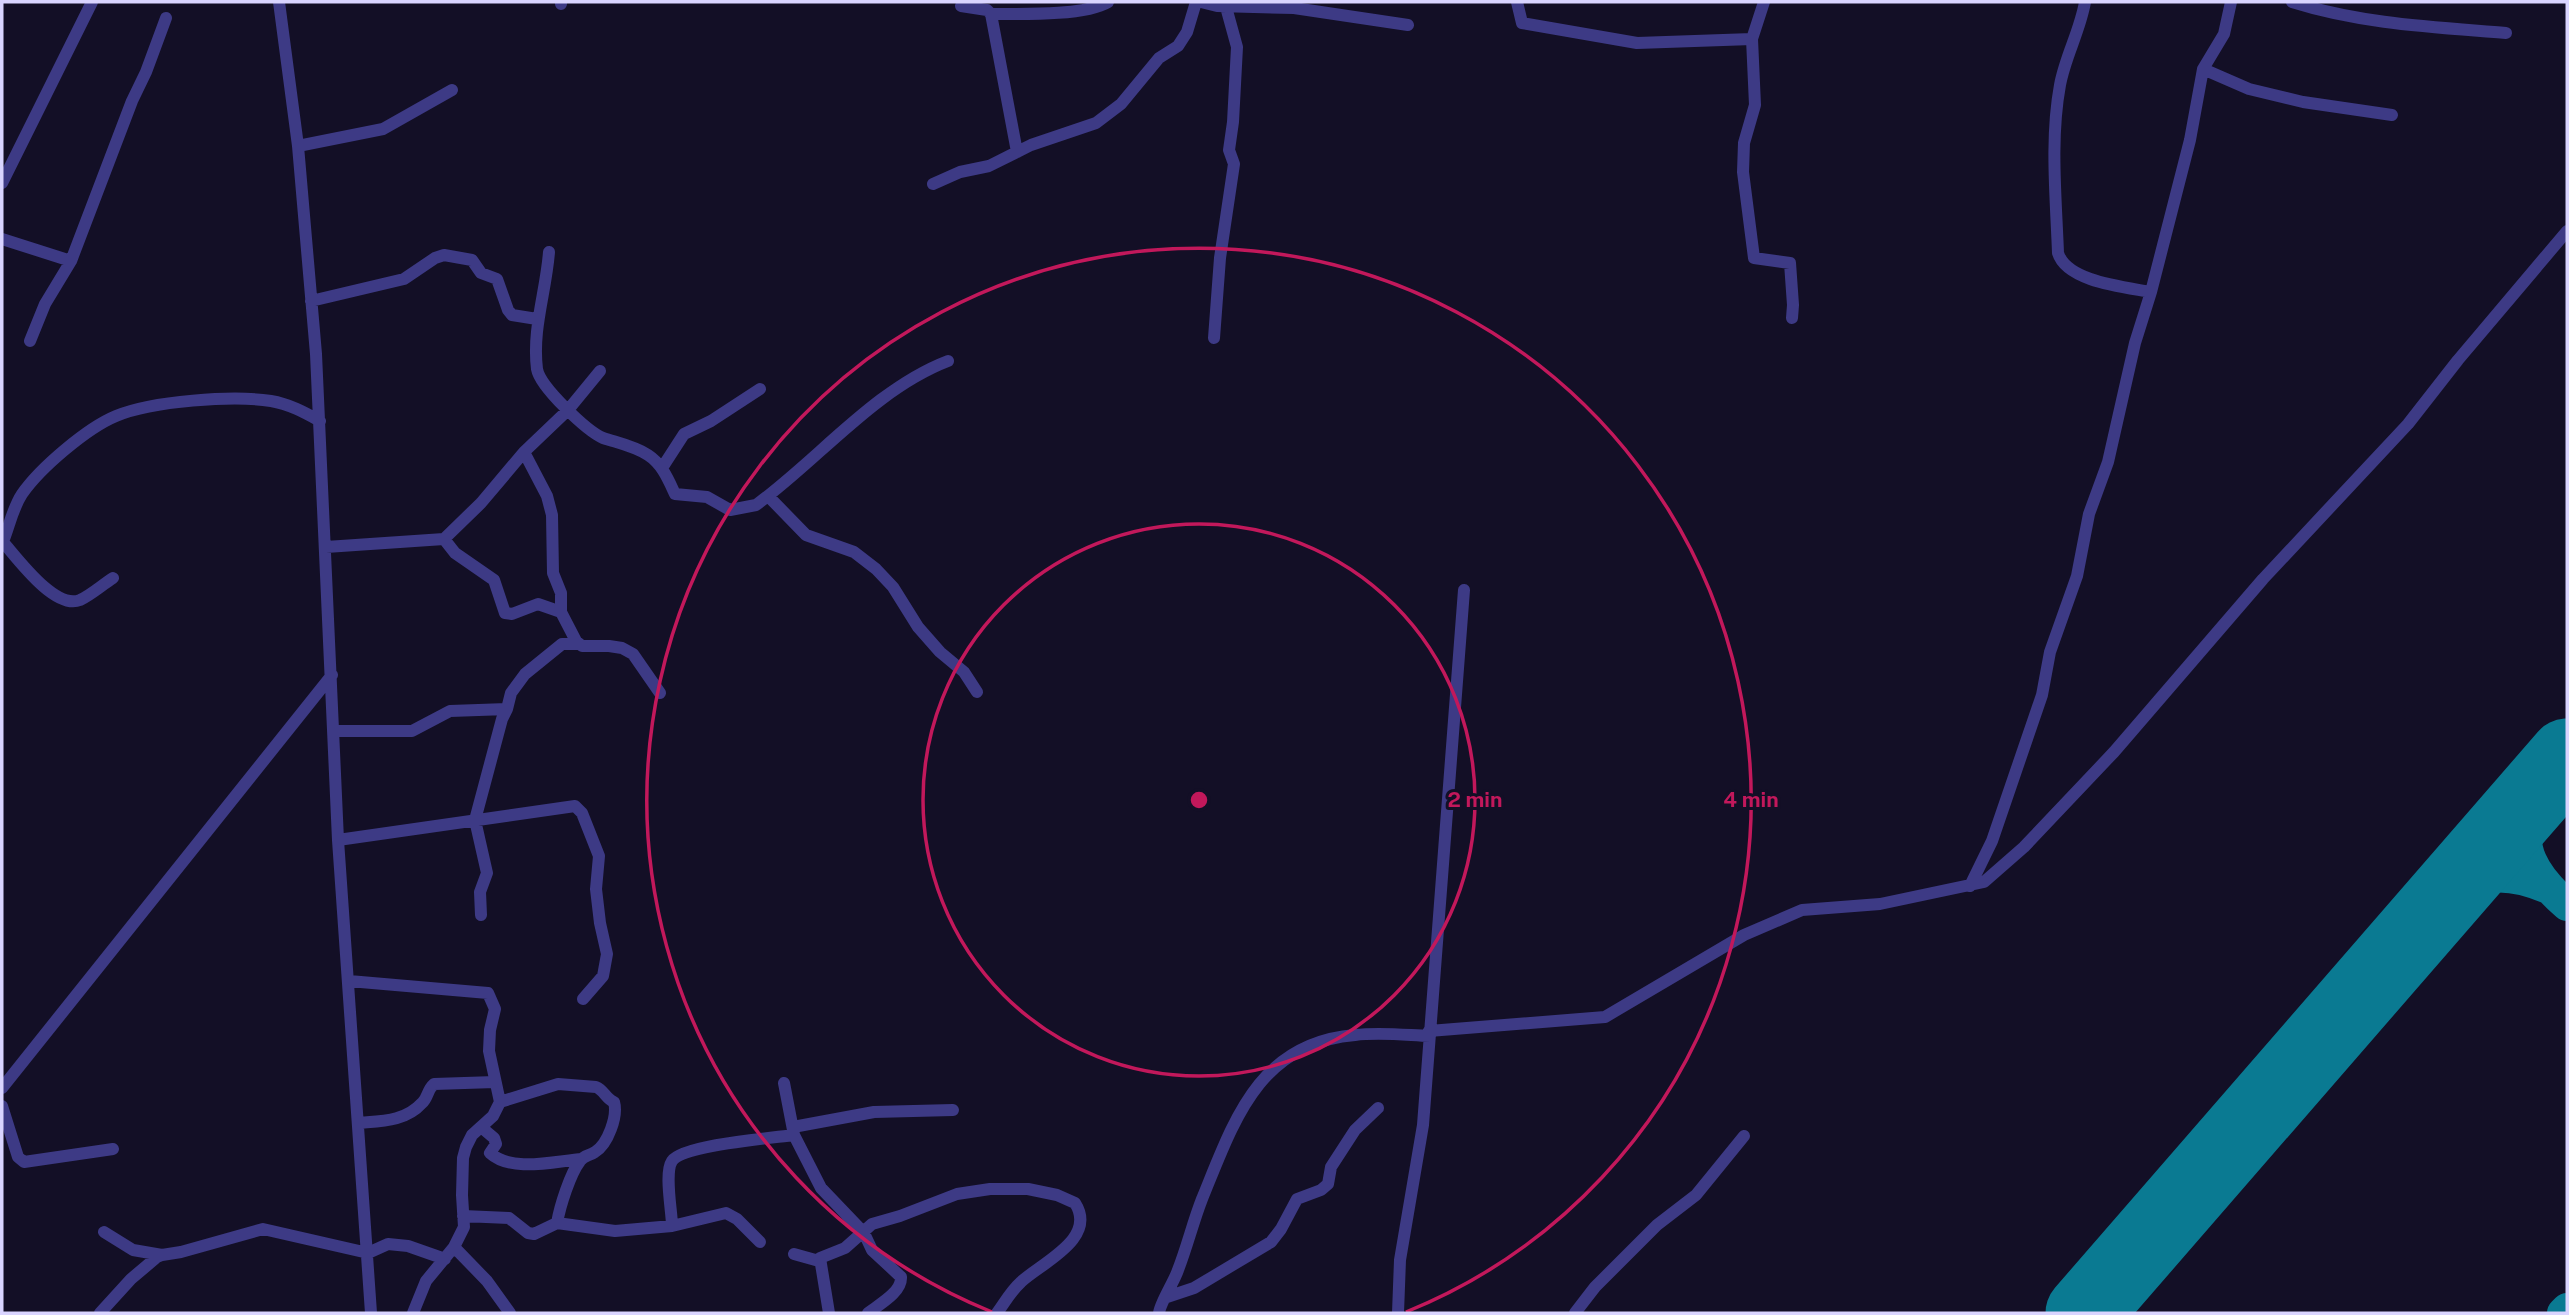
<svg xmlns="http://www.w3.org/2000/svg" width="2569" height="1315" font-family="'Public Sans',sans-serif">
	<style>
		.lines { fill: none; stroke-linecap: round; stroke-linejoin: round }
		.taxiway { stroke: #0a7a92; stroke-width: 32 }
		.runway { stroke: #0a7a92; stroke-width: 77 }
		.street { stroke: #3d3a85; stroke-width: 12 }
		.ring { fill: none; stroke: #c2185b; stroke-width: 3.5 }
		.centre { fill: #c2185b; stroke: #130f26; stroke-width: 3.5 }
		.ring-label { font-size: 21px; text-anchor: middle; font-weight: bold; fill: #c2185b; stroke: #130f26; stroke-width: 6; stroke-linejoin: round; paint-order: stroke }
	</style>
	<rect width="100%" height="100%" fill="#130f26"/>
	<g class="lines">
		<!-- taxiway -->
		<path class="taxiway" d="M2555,771C2548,781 2539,792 2533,803C2513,847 2536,878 2567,905
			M2437,907C2445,900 2453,890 2462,885C2490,871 2521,876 2548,888
			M2563,1313L2567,1309"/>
		<!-- runway -->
		<path class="runway" d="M2084,1313L2567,757"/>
		<!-- street -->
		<path class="street" d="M279,2L298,146L316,354L338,840L371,1313
			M1201,2L1217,6L1294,8L1408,25
			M1517,2L1522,23L1637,43L1752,39
			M1764,2L1752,39L1755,105L1744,143L1743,172L1754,258L1790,263L1793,305L1792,318
			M2085,2C2080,31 2065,57 2060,85C2050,139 2056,198 2058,253C2067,282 2125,287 2151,292
			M2292,2C2362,24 2433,27 2506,33
			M561,4V2
			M961,6L987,10L991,14C1019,14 1085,16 1108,2
			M991,14L1017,152
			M2203,69L2249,89L2303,102L2392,115
			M298,146L383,129L452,90
			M2,183L92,2
			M933,184L960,172L989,166L1031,145L1096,123L1121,104L1159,58L1178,46L1187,32L1196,2
			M2,239L71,261
			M549,252C546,292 532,329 537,369C540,387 587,431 603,438C618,443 634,446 648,455C662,464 668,479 675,494L707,497L730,510L756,505C819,459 875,389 948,361
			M311,301L404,279L435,258L444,255L472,260L481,273L497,279L508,310L512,315L537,319
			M1214,338L1220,258L1234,164L1229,150L1233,122L1237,47L1226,7
			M30,341L45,304L71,261L132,101L146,72L166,18
			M524,452L547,496L552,515L553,573L561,593V612L576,641L582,646H609L622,648L633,654L660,693
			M662,468L684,434L711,421L760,389
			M768,496L806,535L854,552L876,569L893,587L918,627L940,652L964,672L977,692
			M444,539L455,553L494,580L505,613L512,614L538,604L561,612
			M3,542C18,559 55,610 80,600C91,595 102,585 113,578
			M2,544C9,528 12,509 22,494C40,468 87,428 116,416C152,401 233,395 271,401C289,404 304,412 320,421
			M326,547L444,539L481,503L524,452L568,410L600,371
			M333,731H412L450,711L507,709L511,693L525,674L562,644H579
			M338,840L575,806L582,813L599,856L596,889L600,923L607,954L603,976L583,999
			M1970,886L1992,841L2042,695L2050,652L2077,576L2089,514L2108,462L2135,343L2151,292L2190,140L2203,69L2224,34L2231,2
			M481,915L480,892L487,873L475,820L502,719L507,709
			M349,981L488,993L495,1009L490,1030L489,1051L500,1102
			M1429,1031L1605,1017L1744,935L1802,910L1880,904L1984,882L2024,847L2114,752L2263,579L2408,424L2458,360L2567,231
			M784,1083L794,1135L821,1188L864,1233L872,1250L901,1277C902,1292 880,1304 868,1313
			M2,1088L332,675
			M2,1106L18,1157L24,1162L113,1149
			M358,1123C380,1121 405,1122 422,1103C428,1098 427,1090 434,1084L495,1082
			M481,1127L494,1138L496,1144L490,1153C512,1173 555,1161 582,1159
			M793,1127L874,1112L953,1110
			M463,1216L509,1218L528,1233L534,1234L557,1223L615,1231L672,1226L726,1213L737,1219L760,1242
			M672,1226C672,1211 664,1173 672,1161C683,1145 772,1138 794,1135
			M104,1232L133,1250L162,1255L181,1252L263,1229L368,1253L388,1244L408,1246L445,1259
			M454,1247L487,1281L510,1313
			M794,1254L819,1261
			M1167,1297L1194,1288L1271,1242L1281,1229L1297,1199L1321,1190L1328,1184L1331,1167L1355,1130L1378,1108
			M100,1313L131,1279L157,1257L162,1255
			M413,1313L426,1281L454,1247L464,1227L462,1195L463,1158L466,1147L472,1135L493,1116L500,1102L558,1084L596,1087C604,1090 606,1099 614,1102C618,1116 608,1144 595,1152C589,1156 584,1155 580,1161C570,1174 560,1206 557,1223
			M829,1313L820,1258L845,1248L872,1224L900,1216L957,1194L990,1189H1028L1057,1195L1075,1203C1098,1239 1041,1263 1021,1282C1011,1291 1005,1302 997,1313
			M1159,1313C1160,1303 1174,1282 1178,1270C1187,1247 1193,1222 1202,1199C1234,1121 1258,1043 1355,1035C1380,1032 1405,1035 1430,1036
			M1398,1313L1400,1260L1423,1125L1464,590
			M1575,1313L1595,1287L1657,1225L1696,1195L1744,1136"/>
	</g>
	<!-- distance rings -->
	<g class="ring">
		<circle cx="1199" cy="800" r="276"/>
		<path d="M992 1312A552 552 0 1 1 1406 1312"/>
	</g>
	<circle cx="1199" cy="800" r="10" class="centre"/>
	<g class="ring-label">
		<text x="1475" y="807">2 min</text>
		<text x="1751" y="807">4 min</text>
	</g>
	<!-- border -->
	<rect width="2569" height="1315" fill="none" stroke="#d9d4ff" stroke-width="7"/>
</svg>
